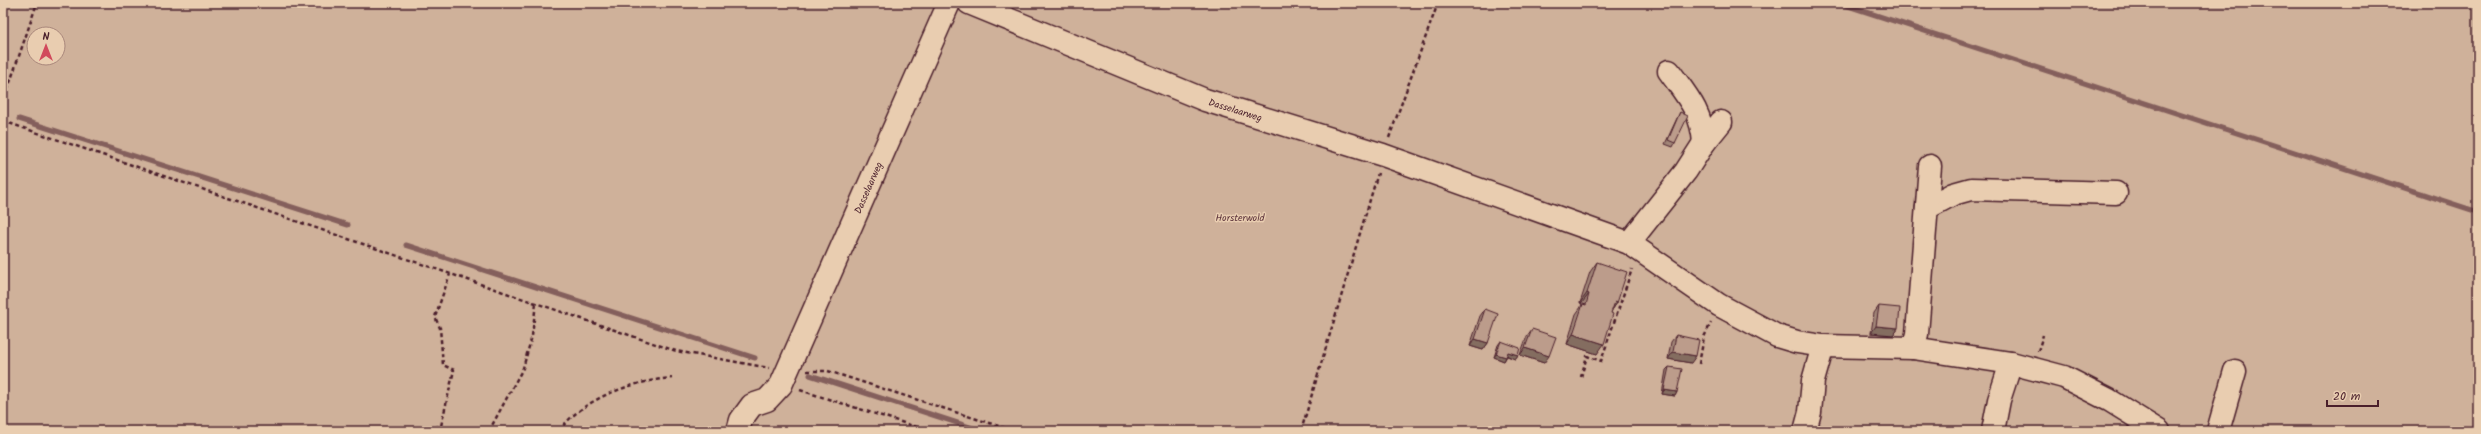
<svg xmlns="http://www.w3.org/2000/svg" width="2481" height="434" font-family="Kalam,sans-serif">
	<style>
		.green { fill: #cfb19a; stroke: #8c6862; fill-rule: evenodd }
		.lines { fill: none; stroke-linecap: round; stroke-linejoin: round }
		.stream { stroke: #845f5b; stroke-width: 5 }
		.minor-casing { stroke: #4a1f2b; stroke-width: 25 }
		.path { stroke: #4a1f2b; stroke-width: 2.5; stroke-dasharray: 4 3; stroke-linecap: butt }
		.minor { stroke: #e9cdb0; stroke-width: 22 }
		.wall { fill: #a28678; stroke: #4a1f2b }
		.shaded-wall { fill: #846d61; stroke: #4a1f2b }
		.building { fill: #bc9c8b; stroke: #4a1f2b }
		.labels { text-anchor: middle; stroke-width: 3; stroke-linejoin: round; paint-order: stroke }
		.street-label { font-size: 10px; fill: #4a1f2b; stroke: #e9cdb0 }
		.park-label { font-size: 10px; fill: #5e353c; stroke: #e9cdb0 }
	</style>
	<rect width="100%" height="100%" fill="#e9cdb0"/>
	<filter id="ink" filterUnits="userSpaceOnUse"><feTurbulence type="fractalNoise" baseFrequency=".025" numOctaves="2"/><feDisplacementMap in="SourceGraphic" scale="8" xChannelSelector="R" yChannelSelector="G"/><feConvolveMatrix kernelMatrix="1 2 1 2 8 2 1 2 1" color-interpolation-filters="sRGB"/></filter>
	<g filter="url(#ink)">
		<!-- green -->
		<path class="green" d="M3,3H2478V431H3ZM34,34H58V58H34Z"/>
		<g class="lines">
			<!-- stream -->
			<path class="stream" d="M1839,3L2478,212
				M19,119L348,225
				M406,245L755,358
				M810,375L982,431"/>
			<!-- minor casing -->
			<g class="minor-casing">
				<g id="minor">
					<path id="s1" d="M969,3L1205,100L1383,155L1629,243L1719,305L1777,336L1797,342L1823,346L1913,348L2011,363L2064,377L2109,400L2159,431"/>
					<path d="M1669,71C1687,96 1702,112 1704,143"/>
					<path d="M1927,208L1953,194L1971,189L2116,193"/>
					<path d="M1629,243L1686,171L1704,143L1721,122"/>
					<path d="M1913,348L1917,334L1930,166"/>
					<path id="s2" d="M738,431L741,420L752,405L767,400L781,385L949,3"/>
					<path d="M1805,431L1810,412L1813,381L1823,346"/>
					<path d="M1993,431L1999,400L2011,363"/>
					<path d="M2218,431L2235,371"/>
				</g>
			</g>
			<!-- path -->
			<path class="path" d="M3,103L37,3
				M3,121L676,351L769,368
				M1389,138L1438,3
				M2038,351L2043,335
				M1699,364L1704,337L1711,323
				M807,371H828L1014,431
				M1581,377L1587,356L1601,361L1632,269
				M800,390L929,431
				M414,431L441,426L454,370L443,365L440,328L435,317L450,274
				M489,431L523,368L532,336L536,303
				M559,431C583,398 633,381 672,378
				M1301,431L1378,173"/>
			<!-- minor -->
			<use href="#minor" class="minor"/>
		</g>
		<!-- wall -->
		<path class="wall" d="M1680,112L1675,143L1673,147L1665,144L1678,116Z
			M1597,262L1617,303L1612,310L1597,354L1567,344L1576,314L1581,307L1582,303H1580L1590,272Z
			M1879,306L1898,328L1893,335L1871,333L1874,313Z
			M1485,309L1488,343L1483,350L1470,346L1480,316Z
			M1532,329L1544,363L1520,355L1527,336Z
			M1676,335L1691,363L1668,359L1671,342Z
			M1501,341L1518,355L1515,359L1507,356L1504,361L1494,357L1498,345Z
			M1669,367L1677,392L1675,396L1662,394L1666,370Z"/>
		<!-- shaded-wall -->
		<path class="shaded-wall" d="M1587,293L1589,294L1582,303H1580Z
			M1615,302L1617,303L1610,313Z
			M1876,326L1898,328L1893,335L1871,333Z
			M1573,334L1604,344L1597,354L1567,344Z
			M1475,339L1488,343L1483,350L1470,346Z
			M1525,348L1549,356L1544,363L1520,355Z
			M1508,352L1518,355L1515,359L1506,355Z
			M1673,352L1696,356L1691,363L1668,359Z
			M1496,354L1506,357L1504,361L1494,357Z
			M1664,390L1677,392L1675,396L1662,394Z"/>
		<!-- building -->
		<path class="building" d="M1680,112L1688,116L1675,143L1668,140Z
			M1597,262L1627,272L1617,303L1615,302L1611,313L1613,314L1604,344L1573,334L1583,304L1586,305L1589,294L1587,293Z
			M1879,306L1900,308L1898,328L1876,326Z
			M1485,309L1498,314L1488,343L1475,339Z
			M1532,329L1556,337L1549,356L1525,348Z
			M1676,335L1699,340L1696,356L1673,352Z
			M1501,341L1520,348L1518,355L1508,352L1506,357L1496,354Z
			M1669,367L1682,369L1677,392L1664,390Z"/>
	</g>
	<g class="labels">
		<!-- street labels -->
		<g class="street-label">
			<text dy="4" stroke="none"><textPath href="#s1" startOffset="287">Dasselaarweg</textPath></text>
			<text dy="4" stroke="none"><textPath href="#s2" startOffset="282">Dasselaarweg</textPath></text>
		</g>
		<!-- park labels -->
		<g class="park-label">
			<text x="1240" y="221">Horsterwold</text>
		</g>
	</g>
	<!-- margin -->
	<rect width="2481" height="434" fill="none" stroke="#e9cdb0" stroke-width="16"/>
	<rect x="8" y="8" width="2465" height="418" fill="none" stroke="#4a1f2b" stroke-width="1.5" filter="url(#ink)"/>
	<!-- north arrow -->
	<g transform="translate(46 46)"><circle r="19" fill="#e9cdb0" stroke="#a9877b"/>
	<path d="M0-3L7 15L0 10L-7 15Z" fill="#d1495b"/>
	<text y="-6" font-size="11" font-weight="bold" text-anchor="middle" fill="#4a1f2b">N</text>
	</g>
	<!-- scale -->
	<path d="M2327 400v6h51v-6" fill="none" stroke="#4a1f2b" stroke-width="2"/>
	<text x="2333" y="400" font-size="12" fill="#4a1f2b" stroke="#e9cdb0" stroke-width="3" paint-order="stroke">20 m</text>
</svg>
